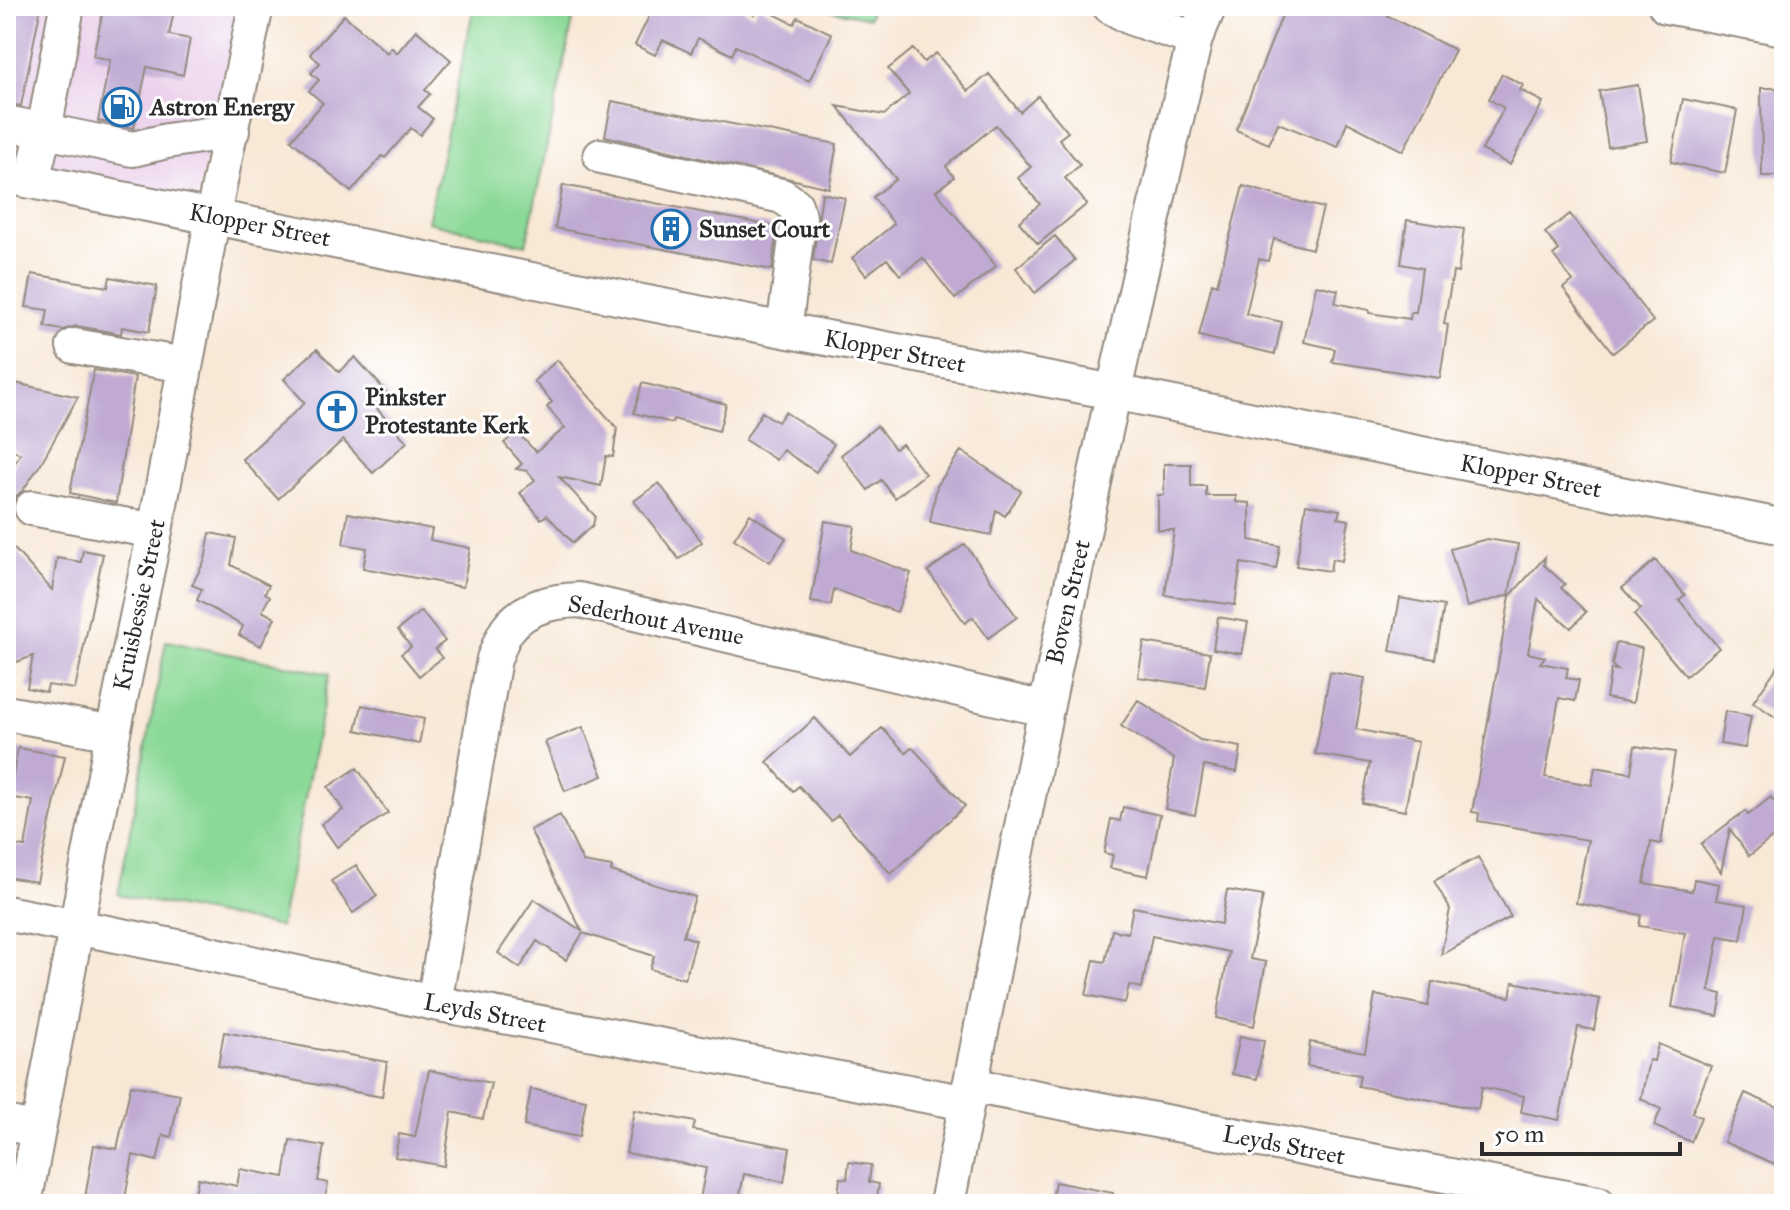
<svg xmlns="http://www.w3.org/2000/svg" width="1790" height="1210" font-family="'IM FELL Great Primer',serif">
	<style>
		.built { fill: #ebd1eb }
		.grass { fill: #8bd997; stroke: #5b8261; stroke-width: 2 }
		.building { fill: #c0aad3 }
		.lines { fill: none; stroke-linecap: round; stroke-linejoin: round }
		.minor-casing { stroke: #928a80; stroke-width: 38 }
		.minor { stroke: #fff; stroke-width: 34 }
		.labels { text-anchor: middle; stroke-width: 6; stroke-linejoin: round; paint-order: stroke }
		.poi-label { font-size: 24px; font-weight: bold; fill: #2b2b2b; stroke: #fff; text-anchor: start }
		.street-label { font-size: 24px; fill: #2b2b2b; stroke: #fff }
	</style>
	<rect width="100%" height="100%" fill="#fff"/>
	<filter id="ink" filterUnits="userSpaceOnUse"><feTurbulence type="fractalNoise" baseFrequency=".0125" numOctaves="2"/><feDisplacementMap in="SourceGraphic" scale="16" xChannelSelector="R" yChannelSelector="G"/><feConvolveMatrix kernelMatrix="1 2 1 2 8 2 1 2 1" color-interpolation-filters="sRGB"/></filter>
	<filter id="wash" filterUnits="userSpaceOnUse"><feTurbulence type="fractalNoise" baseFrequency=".006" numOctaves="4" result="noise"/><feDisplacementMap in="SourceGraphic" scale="32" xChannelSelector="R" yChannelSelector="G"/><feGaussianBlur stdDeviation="1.8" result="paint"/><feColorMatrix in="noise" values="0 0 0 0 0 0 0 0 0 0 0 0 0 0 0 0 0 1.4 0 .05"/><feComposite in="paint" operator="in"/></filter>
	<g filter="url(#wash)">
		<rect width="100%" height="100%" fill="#f8e8d6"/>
		<!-- built -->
		<path class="built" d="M6,6H239L197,200L6,161Z"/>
		<!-- grass -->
		<path class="grass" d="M474,6H576L526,245L428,222Z
			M810,6H872L869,18Z
			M166,641L329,674L280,927L118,895Z"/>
		<g id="blocks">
			<!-- building -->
			<path class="building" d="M6,6H41L21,106L6,104Z
				M104,6H175L169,35L190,39L183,75L147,67L134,128L98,121L110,60L93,56Z
				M654,6H736L754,15L758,6L794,24L798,17L832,34L809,81L736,46L732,55L698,38L691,53L663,40L655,55L635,45Z
				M1286,6H1392L1388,16L1455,50L1403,151L1347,122L1338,147L1278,123L1269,144L1236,130Z
				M344,15L387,53L391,47L397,53L416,30L451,60L425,90L430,94L418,107L433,119L420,135L411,128L385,158L382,156L351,192L291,140L323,103L309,91L319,80L311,73L320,63L310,54Z
				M913,49L924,62L936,53L968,91L989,74L1020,112L1038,96L1068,132L1059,139L1080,165L1065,178L1087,204L1038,244L1019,222L1040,204L1018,178L1031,167L996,125L946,166L954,177L936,191L996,266L955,299L923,258L900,275L887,259L866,275L852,258L894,224L873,197L896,179L837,106L884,115L909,94L888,69Z
				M1502,74L1523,85L1520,90L1543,102L1510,165L1482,150L1504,108L1489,99Z
				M1638,85L1647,141L1608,147L1599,91Z
				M1761,88H1784V176H1762Z
				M1683,99L1737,110L1725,173L1671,162Z
				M612,101L837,144L829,188L605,136Z
				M563,185L777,227L772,270L555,228Z
				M1243,186L1323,208L1312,249L1274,239L1268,261L1259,259L1246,314L1282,322L1275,354L1199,336L1212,283L1217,285Z
				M822,193L845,198L831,264L813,260Z
				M1570,214L1653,321L1613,353L1563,288L1573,281L1553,255L1559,250L1545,233Z
				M1407,220L1464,229L1458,273L1453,272L1444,324L1448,325L1440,378L1332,362L1335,349L1304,342L1316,285L1338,290L1335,303L1369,310V313L1410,319L1411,312H1416L1422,268L1401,264Z
				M1055,236L1075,260L1035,293L1016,268Z
				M32,274L108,287L110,277L157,286L149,332L122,327L121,334L77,326L63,330L45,327L48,310L26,307Z
				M317,349L339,372L355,357L391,397L377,409L407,442L373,473L343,440L278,499L242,459L305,403L284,379Z
				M557,360L617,428L613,457L606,456L601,486L559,477L595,516L593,525L573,543L547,515L541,519L520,493L535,480L527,471L516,469L522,464L504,443L517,432L536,452L565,428L547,407L552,402L534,381Z
				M94,370L135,377L116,503L70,493Z
				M6,381L78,397L40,465L23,490L16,496L6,520V479L20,454L6,445Z
				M642,383L726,404L719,431L673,419L672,423L634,413Z
				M762,412L778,422L785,412L834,444L816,472L783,450L776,460L745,440Z
				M877,426L895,449L902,444L925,474L895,498L881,480L868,490L841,455Z
				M961,451L1021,491L1005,516L996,510L991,535L930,522L937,486Z
				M1164,464H1191V486H1206V496H1236V502L1250,503V540L1280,546L1276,569L1241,563L1235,605L1165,595L1174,530H1158V495H1164Z
				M659,483L702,542L679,559L634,501Z
				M1306,504L1340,510L1338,518L1349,520L1342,561L1332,559L1330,571L1296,566Z
				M348,513L432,529L430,540L470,548L463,587L363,568L367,548L343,544Z
				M750,514L786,538L770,562L734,539Z
				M825,521L855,526L851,550L911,573L897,612L834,589L831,605L811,602Z
				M210,533L236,538L231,565L269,585L265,593L270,596L262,611L275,618L261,646L239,635L243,626L197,600L202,589L192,585L205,560Z
				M1487,539L1518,544L1509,595L1467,607L1450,549Z
				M6,540L52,590L57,558L81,562L83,550L103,554L75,689L48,685L46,692L27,688L33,656L6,666Z
				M965,544L1017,617L988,638L973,617L965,623L928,571Z
				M1545,557L1544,565L1565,584L1561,588L1586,612L1571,628L1538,599L1528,653L1545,657L1540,663L1568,668L1566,678L1579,680L1575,701L1559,698L1545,777L1592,785L1595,767L1631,773L1635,746L1675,752L1661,844L1651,842L1644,883L1692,891L1694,879L1719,884L1716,900L1747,905L1741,940L1719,936L1709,991L1722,994L1718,1016L1672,1007L1685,933L1639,926L1641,915L1576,903L1588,840L1478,821L1479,813L1472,812L1510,596Z
				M1655,560L1685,595L1679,600L1719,648L1686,676L1634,615L1641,609L1622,588Z
				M1400,598L1444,606L1435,659L1390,651Z
				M421,611L445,641L435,649L442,658L419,676L401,654L411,647L398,630Z
				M1218,617L1248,622L1242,654L1213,649Z
				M1144,642L1210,653L1205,687L1138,677Z
				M1616,643L1642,648L1633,703L1606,698L1611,669L1617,670L1612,665Z
				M1784,657V723L1753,702Z
				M1330,672L1365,678L1356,729L1418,742L1405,811L1362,803L1370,763L1315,754Z
				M1138,700L1200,740L1241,747L1237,772L1204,766L1195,815L1165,809L1174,759L1121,726Z
				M362,705L424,719L419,744L356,730Z
				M1725,711L1751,716L1745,748L1720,744Z
				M815,718L850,757L882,728L906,753L912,747L965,806L891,874L838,815L831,821L799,786L793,791L767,762Z
				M583,727L603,776L565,791L545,742Z
				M18,748L65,756L37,882L6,877V844L25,847L33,801L9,797Z
				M357,768L388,813L337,847L321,824L343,810L328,787Z
				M1771,797L1784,815V828L1749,856L1730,829L1721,872L1701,844L1745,811L1748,815Z
				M1123,807L1160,815L1148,876L1110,868L1113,855L1104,853L1111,819L1120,821Z
				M560,815L583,862L612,867L611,871L695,897L683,936L696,940L685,979L650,969L654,956L583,933L566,960L537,941L520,968L498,953L534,899L582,931L530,830Z
				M1478,857L1511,917L1441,955L1450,909L1434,881Z
				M356,865L377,896L353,913L331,881Z
				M1227,890L1263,896L1250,959L1266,962L1254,1026L1216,1018L1229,952L1152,936L1142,988L1129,985L1125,1003L1086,995L1094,960L1105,962L1112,930L1128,933L1133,907L1221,924Z
				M1432,982L1510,997L1513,982L1600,999L1594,1030L1578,1027L1559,1120L1521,1112L1524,1096L1482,1087L1478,1109L1358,1086L1360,1075L1307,1066L1310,1042L1365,1052L1375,995L1428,1006Z
				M224,1032L387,1062L382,1097L218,1066Z
				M1240,1036L1264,1041L1257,1079L1232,1074Z
				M1658,1044L1711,1066L1692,1113L1701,1117L1691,1142L1654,1126L1661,1109L1641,1099L1649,1060L1654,1061Z
				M429,1070L491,1083L483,1119L452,1112L444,1166L395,1157L399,1134L415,1137Z
				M131,1085L180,1094L171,1137L163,1135L157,1161L133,1155L124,1204H84L94,1145L117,1149Z
				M531,1089L586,1100L579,1137L524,1126Z
				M1745,1093L1784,1110V1168L1724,1142Z
				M634,1110L695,1122L693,1130L790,1148L784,1182L744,1174L738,1204H699L706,1168L626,1153Z
				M290,1140L324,1146L318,1181L328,1183L324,1204H193L198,1178L237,1186L240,1169L284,1177Z
				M849,1162L871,1165L869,1182L879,1184L876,1204H837L840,1178L847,1179Z
				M1055,1182L1113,1193L1112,1204H1051Z"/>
		</g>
	</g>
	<g filter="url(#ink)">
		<use href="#blocks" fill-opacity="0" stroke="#928a80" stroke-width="2"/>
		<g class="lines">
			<!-- minor casing -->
			<g class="minor-casing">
				<path id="minor" d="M1110,6L1132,18L1195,39
					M1666,6L1784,28
					M6,123L133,149L167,141L232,131
					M601,156L782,196L795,205L799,217L784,330
					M6,176L784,330L1114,392L1784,527
					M32,181L44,131L67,6
					M74,346L185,365
					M32,508L155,531
					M6,713L113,733
					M6,913L192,950L434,1003L967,1103
					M434,1003L494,659C498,650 502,636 508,629C525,606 553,601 579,600L1044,709
					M970,1085L1598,1204
					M6,1123L38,1130
					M24,1204L113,733L155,531L213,215L256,6
					M947,1204C1023,814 1102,425 1195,39L1209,6"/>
			</g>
			<!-- minor -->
			<use href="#minor" class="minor"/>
		</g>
	</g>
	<!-- icons -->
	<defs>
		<g id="fuel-ring" transform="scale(2)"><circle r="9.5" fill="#fff" stroke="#1f6fb2" stroke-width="1.5"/><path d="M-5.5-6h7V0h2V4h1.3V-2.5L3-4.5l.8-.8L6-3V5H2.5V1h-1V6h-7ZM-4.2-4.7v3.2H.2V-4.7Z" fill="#1f6fb2"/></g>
		<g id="building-ring" transform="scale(2)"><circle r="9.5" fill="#fff" stroke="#1f6fb2" stroke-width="1.5"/><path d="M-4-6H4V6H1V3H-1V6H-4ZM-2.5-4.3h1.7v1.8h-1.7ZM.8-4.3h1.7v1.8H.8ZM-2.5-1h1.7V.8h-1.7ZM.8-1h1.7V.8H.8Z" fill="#1f6fb2"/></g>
		<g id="church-ring" transform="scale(2)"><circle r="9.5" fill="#fff" stroke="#1f6fb2" stroke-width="1.5"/><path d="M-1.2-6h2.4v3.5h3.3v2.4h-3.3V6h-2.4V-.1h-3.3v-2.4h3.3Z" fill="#1f6fb2"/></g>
	</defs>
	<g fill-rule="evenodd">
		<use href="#fuel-ring" x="122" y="107"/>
		<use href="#building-ring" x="671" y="229"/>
		<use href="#church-ring" x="337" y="411"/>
	</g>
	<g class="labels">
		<!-- poi labels -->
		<g class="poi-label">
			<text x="150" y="115">Astron Energy</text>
			<text x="699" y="237">Sunset Court</text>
			<text x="365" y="405">Pinkster<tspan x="365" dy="28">Protestante Kerk</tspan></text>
		</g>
		<!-- street labels -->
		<g class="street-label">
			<text transform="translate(260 225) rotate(11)" y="8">Klopper Street</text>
			<text transform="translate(895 351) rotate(11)" y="8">Klopper Street</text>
			<text transform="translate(1531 476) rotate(11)" y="8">Klopper Street</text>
			<text transform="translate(1068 602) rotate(-77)" y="8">Boven Street</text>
			<text transform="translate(139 605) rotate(-78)" y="8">Kruisbessie Street</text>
			<text transform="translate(656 620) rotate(11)" y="8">Sederhout Avenue</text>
			<text transform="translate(485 1013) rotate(11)" y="8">Leyds Street</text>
			<text transform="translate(1284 1145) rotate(11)" y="8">Leyds Street</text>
		</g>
	</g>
	<!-- margin -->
	<rect width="1790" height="1210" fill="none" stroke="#fff" stroke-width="32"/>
	<!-- scale -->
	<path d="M1482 1142v12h198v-12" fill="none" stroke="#2b2b2b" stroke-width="4"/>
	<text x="1494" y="1142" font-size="24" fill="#2b2b2b" stroke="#ffffff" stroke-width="6" paint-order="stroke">50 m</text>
</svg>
